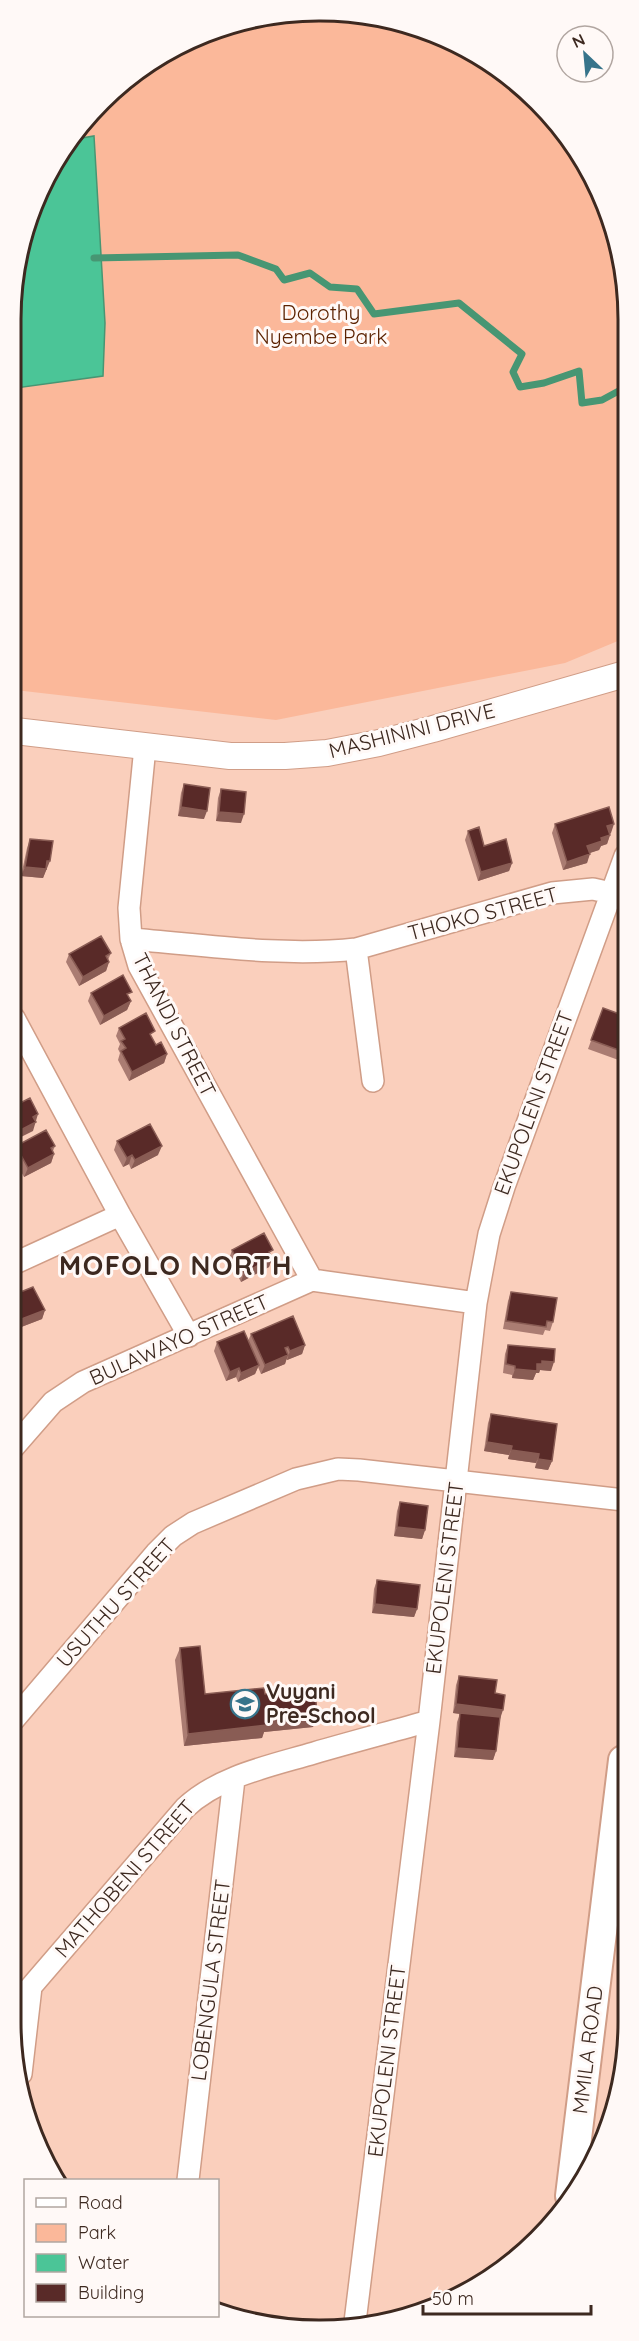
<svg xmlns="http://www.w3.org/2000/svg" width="639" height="2341" font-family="Quicksand,sans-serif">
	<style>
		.green { fill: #fbb89a }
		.water { fill: #4bc597; stroke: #479673; stroke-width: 1.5 }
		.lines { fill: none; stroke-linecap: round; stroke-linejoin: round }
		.stream { stroke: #479673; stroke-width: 7 }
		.minor-casing { stroke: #d09d87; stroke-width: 24 }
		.tertiary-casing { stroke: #d09d87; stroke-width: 28 }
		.secondary-casing { stroke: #d09d87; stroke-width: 32 }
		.minor { stroke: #fff; stroke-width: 21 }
		.tertiary { stroke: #fff; stroke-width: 26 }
		.secondary { stroke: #fff; stroke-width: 28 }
		.wall { fill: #aa7c72 }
		.shaded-wall { fill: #895c54 }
		.building { fill: #592a28; stroke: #895c54; stroke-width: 1.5 }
		.labels { text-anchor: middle; stroke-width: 6; stroke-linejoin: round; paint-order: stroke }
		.park-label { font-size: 21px; fill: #5c2201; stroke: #fff9f7 }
		.street-label { font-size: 21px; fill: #3d2920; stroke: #fff9f7 }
		.poi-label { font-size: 21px; font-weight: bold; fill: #3d2920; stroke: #fff9f7; text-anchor: start }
		.district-label { font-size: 27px; font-weight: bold; letter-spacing: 1.5px; fill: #3d2920; stroke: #fff9f7 }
		.rim { fill: none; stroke: #3d2920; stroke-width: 3 }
	</style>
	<rect width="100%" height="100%" fill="#facfbc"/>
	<!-- green -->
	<path class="green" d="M379,16L474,52L552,116L597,183L626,280L625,638L565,663L276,720L15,690L16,260L62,148L148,63L259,17Z"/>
	<!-- water -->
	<path class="water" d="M94,136L105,323L103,376L16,388V260L62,148L70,140Z"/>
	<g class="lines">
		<!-- stream -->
		<path class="stream" d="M94,258L238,255L276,269L284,280L310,273L330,287L357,289L374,314L459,303L522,354L513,372L520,387L544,383L579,371L582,403L602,400L626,387"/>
		<!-- minor casing -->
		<g class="minor-casing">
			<path id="minor" d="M145,747L129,908L131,939L139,966L312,1280
				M131,939C206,945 281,957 356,949L552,893L593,889L611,893
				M356,949L373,1081
				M14,1018L120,1215L189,1336
				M13,1264L120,1215
				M12,1449L53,1402L83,1382L312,1280L476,1303
				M11,1723L156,1553L173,1536L193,1523L296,1479L338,1469L359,1470L624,1500
				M11,2010L185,1808C219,1776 270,1766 314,1753C352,1742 390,1732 429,1721
				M21,2074L31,1987
				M188,2180L234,1779
				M355,2322L429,1721L476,1303L489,1234L504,1187L625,856"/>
		</g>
		<!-- tertiary casing -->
		<g class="tertiary-casing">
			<path id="tertiary" d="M15,731L230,756H285L327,753L379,743L433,729L625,674"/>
		</g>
		<!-- secondary casing -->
		<g class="secondary-casing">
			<path id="secondary" d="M570,2196L623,1760"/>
		</g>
		<!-- minor -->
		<use href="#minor" class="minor"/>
		<!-- tertiary -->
		<use href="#tertiary" class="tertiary"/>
		<!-- secondary -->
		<use href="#secondary" class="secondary"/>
	</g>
	<!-- wall -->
	<path class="wall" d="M184,784L204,819L178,816L181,793Z
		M221,789L241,823L216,821L218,798Z
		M555,824L611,833L610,834V835L607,844L601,846L599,850L589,853L587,863L563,870L552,833Z
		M468,831L484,846L512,863L509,871L478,881L465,840Z
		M30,839L47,870H46L43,878L21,876L27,848Z
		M111,953L108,960L109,962L106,971L79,986L66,962L69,954Z
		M91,993L130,999L131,1001L127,1010L100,1025L88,1001Z
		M603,1008L625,1016L624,1062L588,1049Z
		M119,1028L153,1039L156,1045L167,1054L164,1063L129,1081L118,1060L120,1053L118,1049L120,1044L116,1036Z
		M117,1141L158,1155L131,1169L129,1164L123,1167L114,1150Z
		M16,1146H55L53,1151L54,1154L51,1163L24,1177L13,1157V1152Z
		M232,1250L271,1256L272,1258L269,1267L241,1282L229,1259Z
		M511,1292L553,1322L550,1331L545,1330L543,1335L503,1329L508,1301Z
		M13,1295L45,1310L42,1319L16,1329L13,1323Z
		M251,1334L305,1345L302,1354L287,1360L286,1359L285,1364L261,1374L258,1367L255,1374L238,1382L236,1377L226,1381L214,1351L217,1342L248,1341Z
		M508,1345L551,1371L540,1370L539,1373H536L533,1380L512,1378V1375L503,1373L505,1354Z
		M491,1414L552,1461L548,1470L535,1468L536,1463L508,1459L509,1455L484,1451L488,1423Z
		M400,1502L425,1530L422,1539L394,1536L397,1511Z
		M377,1580L417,1609L414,1617L372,1613L374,1589Z
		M180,1648L205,1694H265L317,1714L313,1727L264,1732L262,1738L184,1746L175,1660Z
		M459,1676L495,1693L500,1719L496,1751L493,1760L454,1757L457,1722L460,1714L453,1713L456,1685Z"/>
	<!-- shaded-wall -->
	<path class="shaded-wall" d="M181,807L207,811L204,819L178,816Z
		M219,812L244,814L241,823L216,821Z
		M614,824L611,833L604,835L607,826Z
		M610,835L607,844L601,846L599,850L584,855L587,846L601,838Z
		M590,854L587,863L563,870L567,862Z
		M47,861H50L43,878L21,876L25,867Z
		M512,863L509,871L478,881L481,872Z
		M109,962L106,971L79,986L83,977Z
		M131,1001L127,1010L100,1025L104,1016Z
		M167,1054L164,1063L129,1081L132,1072Z
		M38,1114L33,1131L13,1141V1134L33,1117Z
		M162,1146L158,1155L131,1169L135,1160Z
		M54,1154L51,1163L24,1177L28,1168Z
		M132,1155L129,1164L123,1167L127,1158Z
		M19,1224L16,1233L13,1234V1227Z
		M272,1258L269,1267L241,1282L244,1273Z
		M45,1310L42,1319L16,1329L19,1320Z
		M305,1345L302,1354L287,1360L290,1351Z
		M288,1355L285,1364L261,1374L265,1365Z
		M542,1361L554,1362L551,1371L540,1370L539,1373H536L533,1380L512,1378L515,1369L537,1364Z
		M259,1365L255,1374L238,1382L241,1373Z
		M239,1368L236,1377L226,1381L230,1372Z
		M487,1442L512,1446L509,1455L484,1451Z
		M511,1450L539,1454L536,1463L508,1459Z
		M538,1459L552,1461L548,1470L535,1468Z
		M397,1527L425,1530L422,1539L394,1536Z
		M375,1604L417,1609L414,1617L372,1613Z
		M456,1704L503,1710L500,1719L453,1713Z
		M317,1714L313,1727L264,1732L262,1738L184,1746L188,1734L266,1720Z
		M457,1748L496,1751L493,1760L454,1757Z"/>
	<!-- building -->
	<path class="building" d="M184,784L210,788L207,811L181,807Z
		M221,789L246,792L244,814L219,812Z
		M609,807L614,824L607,826L610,835L601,838L602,841L587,846L590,854L567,862L555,824Z
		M479,827L484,846L506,839L512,863L481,872L468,831Z
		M30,839L53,841L50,861H47L46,869L25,867Z
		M101,936L111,953L106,956L109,962L83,977L69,954Z
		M123,975L132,992L127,994L131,1001L104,1016L91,993Z
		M603,1008L625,1016L624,1052L591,1040Z
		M146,1013L155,1031L150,1034L156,1045L161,1042L167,1054L132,1072L121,1051L126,1048L121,1041L125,1039L119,1028Z
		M30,1098L38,1114L33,1117L36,1122L13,1134L14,1106Z
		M150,1124L162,1146L135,1160L132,1155L127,1158L117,1141Z
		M46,1130L55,1146L51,1148L54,1154L28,1168L16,1146Z
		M13,1213L19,1224L13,1227Z
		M264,1233L273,1250L269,1252L272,1258L244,1273L232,1250Z
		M33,1287L45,1310L19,1320L15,1313H13V1295Z
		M511,1292L557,1298L553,1322L547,1321L546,1327L506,1321Z
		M293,1316L305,1345L290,1351L288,1347L285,1348L288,1355L265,1365L251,1334Z
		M244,1331L259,1365L241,1373L239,1368L230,1372L217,1342Z
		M508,1345L555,1349L554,1362L542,1361V1364H537V1371L515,1369V1366L506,1364Z
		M491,1414L557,1424L552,1461L538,1459L539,1454L511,1450L512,1446L487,1442Z
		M400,1502L428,1506L425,1530L397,1527Z
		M377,1580L420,1585L417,1609L375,1604Z
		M200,1646L205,1694L264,1688L265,1694L315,1689L317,1714L266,1720L267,1725L188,1734L180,1648Z
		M459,1676L497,1680L495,1693L505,1695L503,1710L456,1704Z
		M460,1713L500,1717L496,1751L457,1748Z"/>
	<!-- icons -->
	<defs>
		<g id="school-ring" transform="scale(1.5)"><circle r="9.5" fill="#fff9f7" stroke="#37748b" stroke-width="1.5"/><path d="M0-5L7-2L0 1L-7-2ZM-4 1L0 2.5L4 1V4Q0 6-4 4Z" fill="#37748b"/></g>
	</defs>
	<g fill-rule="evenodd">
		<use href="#school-ring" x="245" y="1704"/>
	</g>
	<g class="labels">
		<!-- park labels -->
		<g class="park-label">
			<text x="321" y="320">Dorothy<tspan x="321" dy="24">Nyembe Park</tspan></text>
		</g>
		<!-- street labels -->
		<g class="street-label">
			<text transform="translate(412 731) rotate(-14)" y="7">MASHININI DRIVE</text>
			<text transform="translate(483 914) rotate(-15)" y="7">THOKO STREET</text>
			<text transform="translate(174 1025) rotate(63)" y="7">THANDI STREET</text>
			<text transform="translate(534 1103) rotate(-70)" y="7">EKUPOLENI STREET</text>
			<text transform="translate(179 1340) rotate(-24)" y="7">BULAWAYO STREET</text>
			<text transform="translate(445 1578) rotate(-83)" y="7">EKUPOLENI STREET</text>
			<text transform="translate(116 1603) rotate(-48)" y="7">USUTHU STREET</text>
			<text transform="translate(125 1879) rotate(-49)" y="7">MATHOBENI STREET</text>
			<text transform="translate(211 1980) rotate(-83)" y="7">LOBENGULA STREET</text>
			<text transform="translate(588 2050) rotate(-83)" y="7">MMILA ROAD</text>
			<text transform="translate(387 2061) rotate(-83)" y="7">EKUPOLENI STREET</text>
		</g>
		<!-- poi labels -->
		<g class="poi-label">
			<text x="266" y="1699">Vuyani<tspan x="266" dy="24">Pre-School</tspan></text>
		</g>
		<!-- district labels -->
		<g class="district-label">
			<text x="176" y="1275">MOFOLO NORTH</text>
		</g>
	</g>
	<!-- crop -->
	<path d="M0 0H639V2341H0ZM319 21H320A298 298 0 0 1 618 319V2022A298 298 0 0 1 320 2320H319A298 298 0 0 1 21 2022V319A298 298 0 0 1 319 21Z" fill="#fff9f7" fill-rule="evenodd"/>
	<path class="rim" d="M319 21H320A298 298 0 0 1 618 319V2022A298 298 0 0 1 320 2320H319A298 298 0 0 1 21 2022V319A298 298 0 0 1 319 21Z"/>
	<!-- legend -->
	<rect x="24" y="2179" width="195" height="138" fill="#fff9f7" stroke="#b1a6a1" stroke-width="1.5"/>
	<rect x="36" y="2198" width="30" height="9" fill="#ffffff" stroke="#b1a6a1" stroke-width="1.5"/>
	<text x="78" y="2209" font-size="18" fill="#3d2920">Road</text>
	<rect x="36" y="2224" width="30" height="18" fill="#fbb89a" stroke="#b1a6a1" stroke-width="1.5"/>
	<text x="78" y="2239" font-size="18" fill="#3d2920">Park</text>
	<rect x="36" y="2254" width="30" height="18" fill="#4bc597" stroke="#b1a6a1" stroke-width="1.5"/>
	<text x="78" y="2269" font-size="18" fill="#3d2920">Water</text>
	<rect x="36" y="2284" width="30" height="18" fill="#592a28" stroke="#b1a6a1" stroke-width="1.5"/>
	<text x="78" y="2299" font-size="18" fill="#3d2920">Building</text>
	<!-- north arrow -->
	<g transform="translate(585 54) rotate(334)"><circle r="28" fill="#fff9f7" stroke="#b1a6a1" stroke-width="1.5"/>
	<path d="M0-4.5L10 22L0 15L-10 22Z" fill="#37748b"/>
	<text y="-9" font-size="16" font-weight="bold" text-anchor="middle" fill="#3d2920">N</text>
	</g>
	<!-- scale -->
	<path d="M423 2305v9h168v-9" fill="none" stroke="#3d2920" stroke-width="3"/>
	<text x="432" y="2305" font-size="18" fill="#3d2920" stroke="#fff9f7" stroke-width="4.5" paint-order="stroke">50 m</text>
</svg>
